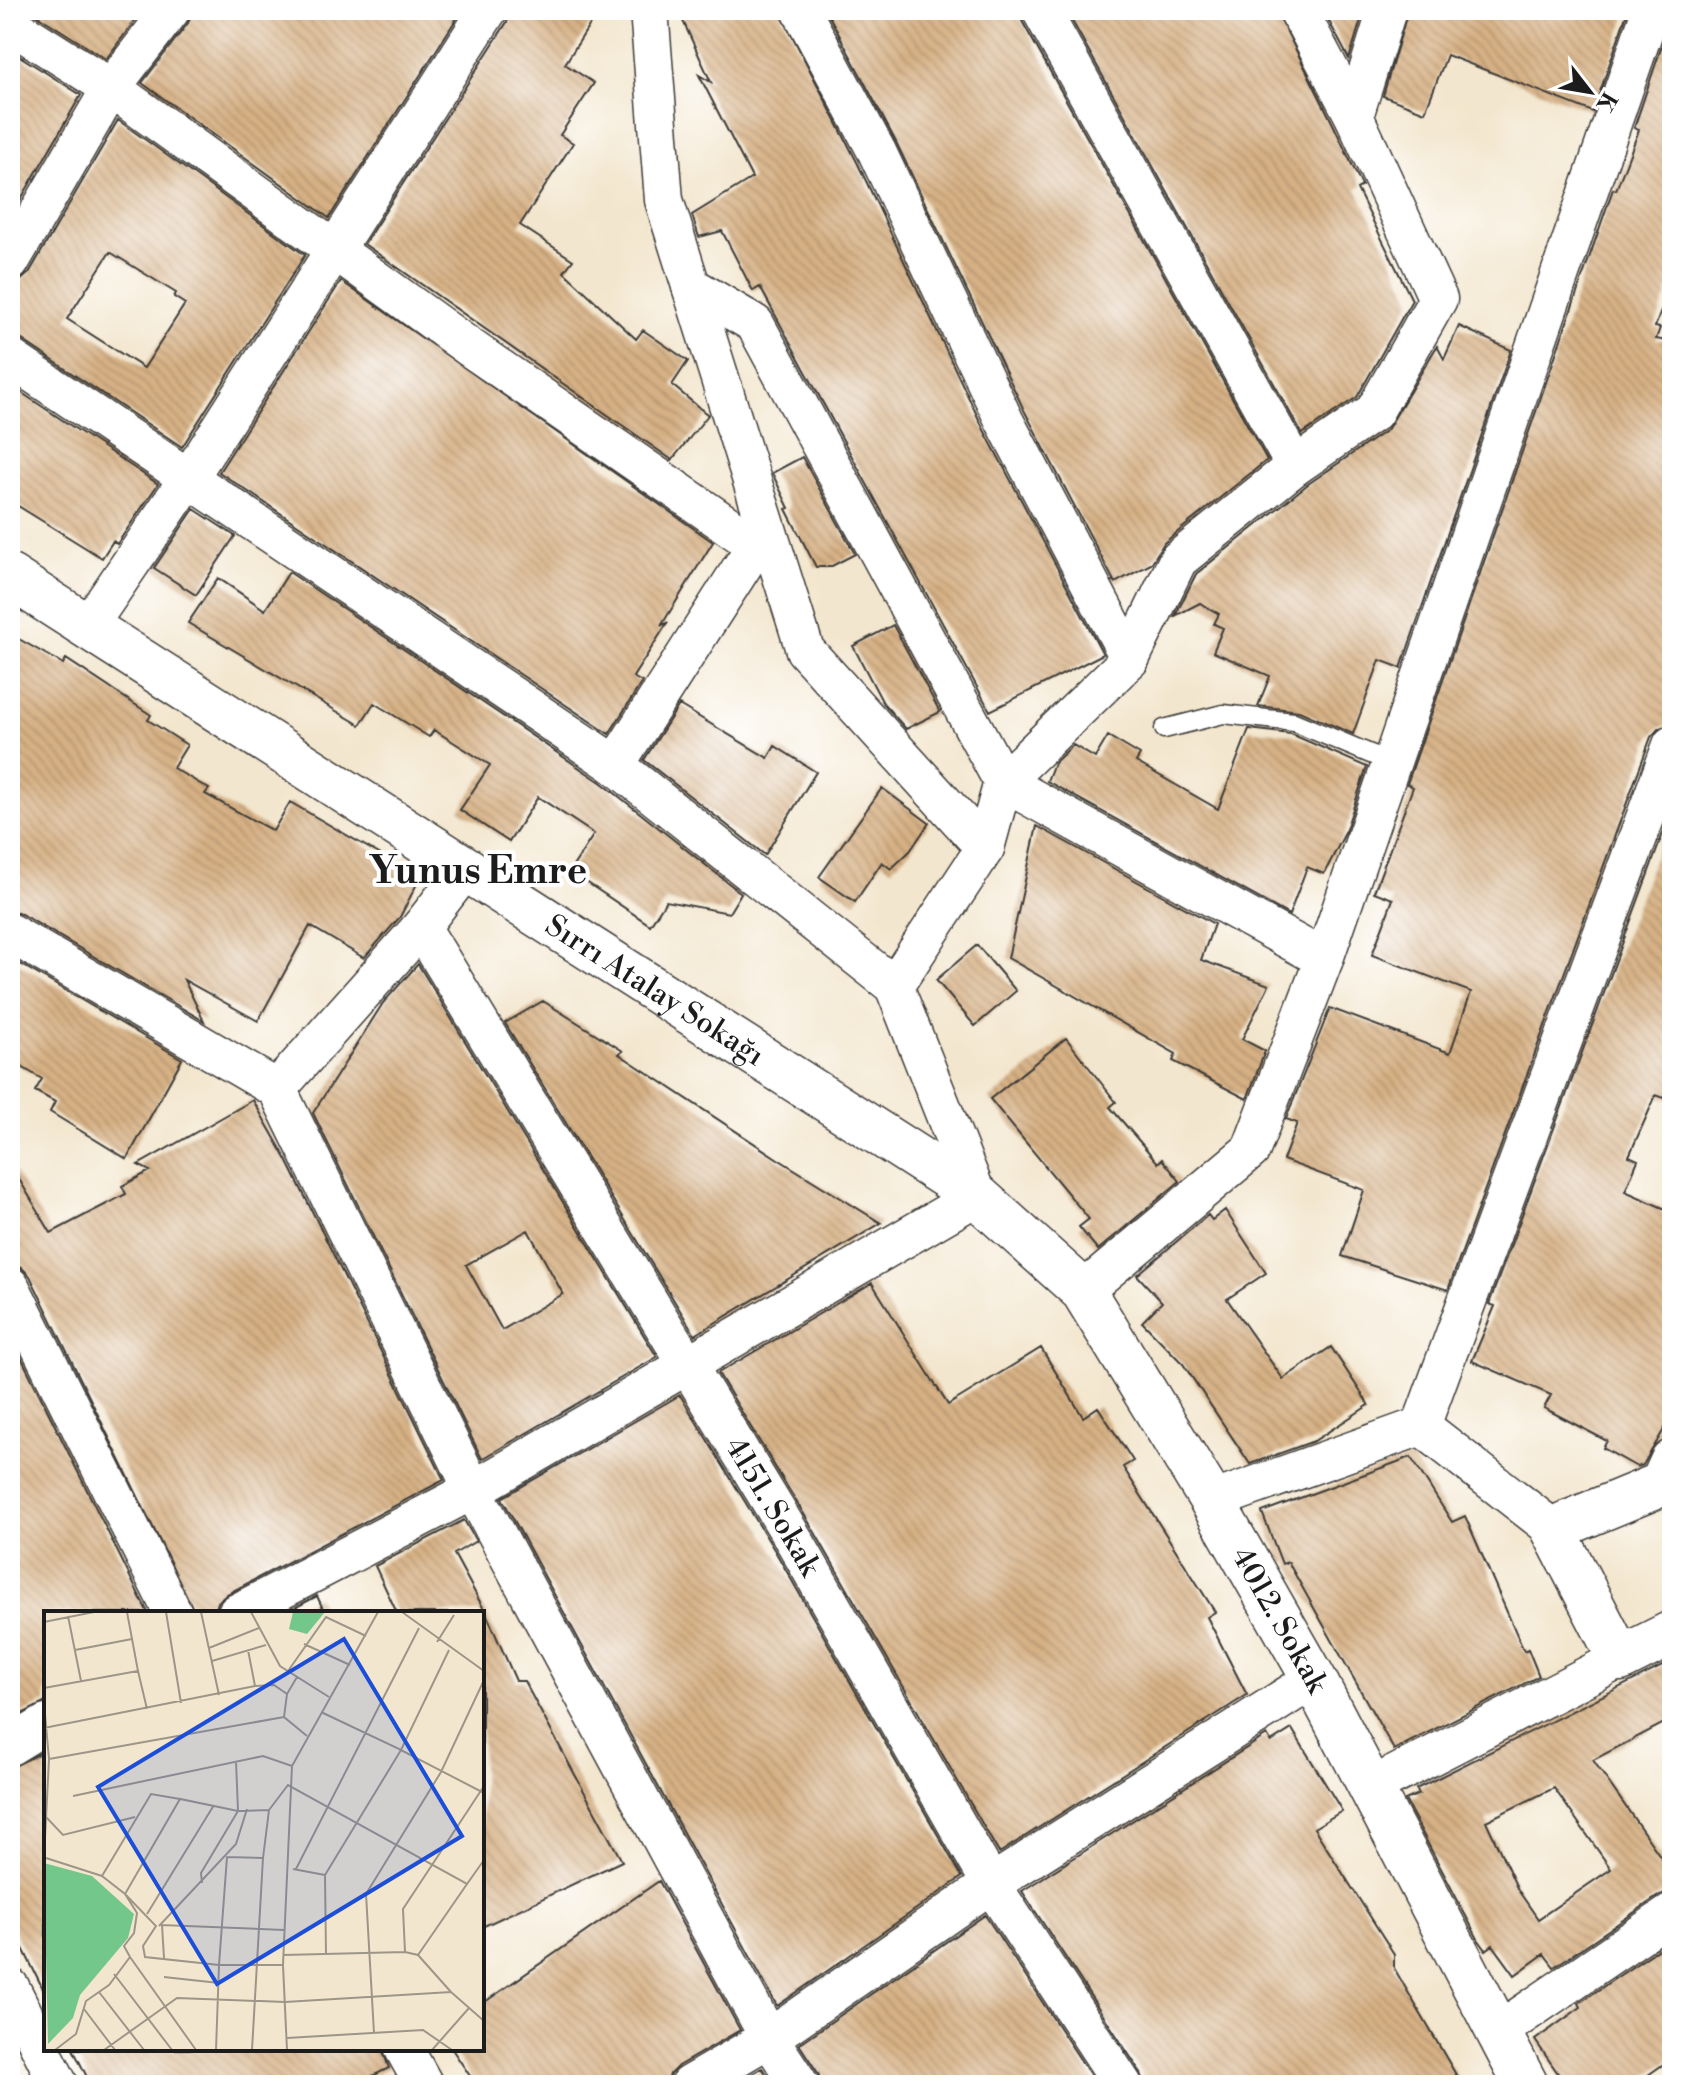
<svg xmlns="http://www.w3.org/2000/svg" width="1682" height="2095" font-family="'Libre Bodoni',serif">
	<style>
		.building { fill: url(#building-back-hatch); fill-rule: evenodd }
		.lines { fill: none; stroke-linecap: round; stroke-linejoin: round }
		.service-casing { stroke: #3c3a37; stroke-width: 21 }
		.minor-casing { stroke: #3c3a37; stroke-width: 41 }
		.tertiary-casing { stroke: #3c3a37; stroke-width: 47 }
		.secondary-casing { stroke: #3c3a37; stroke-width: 47 }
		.service { stroke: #fff; stroke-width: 18 }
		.minor { stroke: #fff; stroke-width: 38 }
		.tertiary { stroke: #fff; stroke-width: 44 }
		.secondary { stroke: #fff; stroke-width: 44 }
		.labels { text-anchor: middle; stroke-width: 8; stroke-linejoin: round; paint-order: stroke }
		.street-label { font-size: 30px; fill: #1c1c1c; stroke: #fff }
		.district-label { font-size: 38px; font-weight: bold; fill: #1c1c1c; stroke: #fff }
		.inset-road { fill: none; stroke: #9d9587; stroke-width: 2 }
		.view { fill: #1d4ed8; fill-opacity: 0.15; stroke: #1d4ed8; stroke-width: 4 }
		.inset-edge { fill: none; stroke: #1c1c1c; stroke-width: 4 }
	</style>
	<defs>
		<pattern id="building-back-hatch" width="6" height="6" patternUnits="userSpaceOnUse" patternTransform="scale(2)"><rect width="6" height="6" fill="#d6b084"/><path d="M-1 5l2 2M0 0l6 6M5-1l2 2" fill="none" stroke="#b79771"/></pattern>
	</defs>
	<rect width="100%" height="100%" fill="#fff"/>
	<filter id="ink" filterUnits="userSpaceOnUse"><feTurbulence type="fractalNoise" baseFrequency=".0125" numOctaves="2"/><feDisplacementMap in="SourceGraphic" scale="16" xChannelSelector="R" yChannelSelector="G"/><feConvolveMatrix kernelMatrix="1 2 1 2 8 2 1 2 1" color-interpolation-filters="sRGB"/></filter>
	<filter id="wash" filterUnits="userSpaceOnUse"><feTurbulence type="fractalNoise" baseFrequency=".006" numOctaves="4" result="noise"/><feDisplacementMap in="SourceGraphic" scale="32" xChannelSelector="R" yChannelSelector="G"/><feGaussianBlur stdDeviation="1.8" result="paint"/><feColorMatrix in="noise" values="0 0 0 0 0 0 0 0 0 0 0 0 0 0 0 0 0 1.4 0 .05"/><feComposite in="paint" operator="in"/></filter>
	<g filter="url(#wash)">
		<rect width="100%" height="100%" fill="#f3e6ce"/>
		<g id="blocks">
			<!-- building -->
			<path class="building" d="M29,10H143L106,59Z
				M193,10H462L329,218L142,83L188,23Z
				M510,10H599L565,64L594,83L560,135L573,143L520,225L573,260L564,272L636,339L643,330L688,361L672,385L708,415L672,460L364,244L507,22Z
				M678,10H779L857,162L984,430L1103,654L990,711L760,287L753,291L722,231L699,237L692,215L752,178L699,75L711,82Z
				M826,10H1019L1022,21L1267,460L1164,543L1151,564L1115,583L1024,410L896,142Z
				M1066,10H1276L1334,126L1362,186L1357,189L1412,300L1357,397L1302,434Z
				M1323,10H1364L1349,59Z
				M1408,10H1628L1593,112L1447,55L1425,112L1383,96Z
				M1672,16V282L1655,327L1660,328L1656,339L1672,342V724L1659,728L1651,737L1448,1290L1342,1256L1364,1190L1283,1160L1297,1123L1286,1119L1330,1008L1450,1053L1471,992L1372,955L1393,899L1374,892L1413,787L1407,784L1613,189L1616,190L1639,130L1634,128Z
				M10,50L81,95L10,218Z
				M118,120L305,255L182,447L22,340L10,336V284L20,281L29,273ZM110,252L176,293L174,297L185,304L144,368L67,319Z
				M341,281L713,542L661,626L668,622L633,677L642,682L609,734L219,472Z
				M1459,326L1511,350L1401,668L1380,660L1353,734L1299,711L1258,706L1270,676L1213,652L1223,628L1214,624L1219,614L1200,603L1175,616L1196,574L1308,484L1387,430L1437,346L1444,359Z
				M10,385L158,484L117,544L113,541L102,558L10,501Z
				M802,457L855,554L830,567H816L786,509L789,508L772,473Z
				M194,509L235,536L196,595L154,568Z
				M289,572L602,783L741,893L729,913L666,901L650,925L570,871L594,834L538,797L509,842L460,810L490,765L434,730L429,737L374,703L360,725L188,623L218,578L265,610Z
				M893,625L940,712L906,729L883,703L853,646Z
				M10,634L63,664L66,659L151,715L148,720L187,745L173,768L209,789L205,794L273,831L290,802L420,878L400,917L364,958L310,926L258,1021L184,980L204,1021L21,914L10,911Z
				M679,705L768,758L775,746L816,772L765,855L644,760Z
				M1249,729L1291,734L1367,767L1344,835L1324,874L1307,867L1289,915L1047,781L1054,763L1073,745L1095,758L1108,736L1140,755L1136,762L1218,809Z
				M882,788L929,823L910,851L891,869L882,862L855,902L819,877Z
				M1672,809V1101L1656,1095L1629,1156L1638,1160L1625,1191L1672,1212V1416L1643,1465L1637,1467L1603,1448L1607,1441L1544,1408L1551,1395L1472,1361L1495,1306L1489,1304Z
				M1037,826L1214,924L1201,960L1269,985L1242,1039L1265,1051L1247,1099L1173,1061L1176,1054L1008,958Z
				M977,945L1016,991L975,1026L936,980Z
				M10,958L182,1059L127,1159L50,1112L55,1102L35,1091L42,1079L10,1060Z
				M418,964L657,1357L482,1459L313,1113L383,1003ZM528,1230L563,1294L502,1330L466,1265Z
				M543,1001L623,1051L619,1054L778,1159L881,1223L695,1335L505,1023Z
				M1066,1038L1116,1102L1110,1107L1158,1163L1162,1159L1180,1181L1098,1250L1079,1227L1089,1219L990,1099Z
				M253,1100L287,1160L444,1480L227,1594L218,1602L215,1613H195L30,1276L21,1267L10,1264V1164L51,1233L126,1194L122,1186L150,1171L138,1165Z
				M1225,1210L1266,1273L1227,1299L1283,1379L1331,1347L1369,1405L1314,1441L1250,1464L1183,1364L1142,1322L1162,1302L1137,1275L1208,1215L1212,1220Z
				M872,1283L948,1405L1041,1348L1083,1417L1098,1407L1133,1461L1123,1467L1215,1612L1207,1617L1247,1695L999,1853L813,1529L718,1373Z
				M10,1335L148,1613H46V1702L10,1720Z
				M680,1395L775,1551L962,1877L777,2006L502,1498Z
				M1411,1457L1452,1522L1465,1516L1524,1651L1528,1649L1539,1676L1394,1750L1288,1562L1282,1564L1262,1512Z
				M464,1520L476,1541L454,1554L486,1613L516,1681H524L622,1861L482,1927V1613H397L375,1566Z
				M317,1596L325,1613H285Z
				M1672,1661V1719L1593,1760L1672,1873V1891L1660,1895L1554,1967L1544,1954L1515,1975L1493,1945L1486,1950L1478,1939L1405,1800L1419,1794L1416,1789ZM1554,1788L1611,1869L1538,1919L1518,1890L1486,1821Z
				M1292,1729L1342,1811L1314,1828L1394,1954V1968L1462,2085H1145L1141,2073L1022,1891L1267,1735L1271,1742Z
				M46,1750V1995L10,1922V1768Z
				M659,1881L740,2030L678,2066L670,2074L667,2085H476L452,2049H482V2004Z
				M985,1915L1097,2085H822L818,2073L799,2044Z
				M1672,1940V2058L1634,2085H1566L1535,2040L1581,2007L1579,2003Z
				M73,2049H382L389,2068L354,2085H91Z
				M762,2068L774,2085H732Z"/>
		</g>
	</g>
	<g filter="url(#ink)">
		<use href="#blocks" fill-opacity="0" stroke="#3c3a37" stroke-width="2"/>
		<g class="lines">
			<!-- service casing -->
			<g class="service-casing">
				<path id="service" d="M1164,729L1223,714L1294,722L1392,763"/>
			</g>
			<!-- minor casing -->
			<g class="minor-casing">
				<g id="minor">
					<path d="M649,10L664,200L805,650L985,848"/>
					<path d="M801,10L877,152L1004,420L1130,659"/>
					<path d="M10,24L111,88L469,347L756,545L615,765L894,986L985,848L1003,782L1130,659L1178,560L1295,466L1041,10"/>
					<path d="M1354,116L1387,10"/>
					<path d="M10,262L111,88L171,10"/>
					<path d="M691,286L755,324L1003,782L1324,959"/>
					<path d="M10,358L615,765"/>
					<path d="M1295,466L1374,412L1438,299L1354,116L1298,10"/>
					<path d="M88,626L190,476L488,10"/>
					<path id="s1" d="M421,927L794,1540L991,1884L1123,2085"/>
					<path d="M10,933L277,1089L473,1490L769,2038L689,2085"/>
					<path d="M277,1089L421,927L465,870"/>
					<path d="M10,1286L173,1613"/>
					<path d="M1083,1291L1251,1150L1324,959L1651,10"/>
					<path d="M1421,1426L1672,745"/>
					<path d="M1212,1501L1421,1426L1553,1529"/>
					<path d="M237,1613L473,1490L977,1196L894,986"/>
					<path d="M10,1746L46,1724"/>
					<path d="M1373,1786L1620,1659"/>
					<path d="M10,1987L59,2085"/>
					<path d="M1496,2033L1672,1913"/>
					<path d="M404,2049L424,2085"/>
					<path d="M800,2085L769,2038L991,1884L1314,1679"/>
				</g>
			</g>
			<!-- tertiary casing -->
			<g class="tertiary-casing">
				<path id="tertiary" d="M1672,1462L1662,1484L1553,1529L1620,1659L1672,1633"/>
			</g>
			<!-- secondary casing -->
			<g class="secondary-casing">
				<g id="secondary">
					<path id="s2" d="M10,577L977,1196L1083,1291L1212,1501L1314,1679L1526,2085"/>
				</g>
			</g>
			<!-- service -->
			<use href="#service" class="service"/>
			<!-- minor -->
			<use href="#minor" class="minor"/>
			<!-- tertiary -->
			<use href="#tertiary" class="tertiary"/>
			<!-- secondary -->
			<use href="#secondary" class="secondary"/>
		</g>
	</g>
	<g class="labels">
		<!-- street labels -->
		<g class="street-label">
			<text dy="10" stroke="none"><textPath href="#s2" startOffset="766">Sırrı Atalay Sokağı</textPath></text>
			<text dy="10" stroke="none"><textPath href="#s1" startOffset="678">4151. Sokak</textPath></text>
			<text dy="10" stroke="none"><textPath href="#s2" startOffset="1674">4012. Sokak</textPath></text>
		</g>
		<!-- district labels -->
		<g class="district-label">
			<text x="478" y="883">Yunus Emre</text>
		</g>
	</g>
	<!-- overview -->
	<g transform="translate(44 1611)">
		<rect width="440" height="440" fill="#f3e6ce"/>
		<path d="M249,1H281L263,23L245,18ZM0,252L48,265L90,303L84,327L36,384L29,407L4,433Z" fill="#74c78a"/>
		<path class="inset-road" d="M122,1L137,92M157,1L175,84M207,1L236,55L285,86M358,1L440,60M24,5L37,70M0,11L50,1M393,31L410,4M260,33L306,54M165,37L215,17M31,39L88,28M204,39L211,75M168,50L222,34M94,60L103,98M244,60L282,6L322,25M253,66L243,83L240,106L263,125M0,77L94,60L83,1M0,92L5,148L0,247M277,101L357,139L405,39M0,117L211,75L230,74L243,83M5,148L240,106M29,185L219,145L248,155M136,188L107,183L58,265L81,283L93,302L90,322L80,335L86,346L152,439M225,199L244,174L423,273L440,249M2,206L19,224L91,206M2,247L58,265M249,258L281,264M252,258L375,17M158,272L157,262L194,200L192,150M103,303L170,194M115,315L192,233L203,198M361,341L359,298L440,175M282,343L281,264L357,139L440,182M239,344L361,341L374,344L407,381M374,344L423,273M120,347L118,314L240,319M70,363L128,439M120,366L175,372M55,381L100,439M40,398L71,439M0,412V439M330,422L322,283L397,161L440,69M243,427L379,419L408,439M11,439L32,423L42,390L65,374L86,346M60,439L133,387L241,391L407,381L440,410M172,439L175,354L183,246L219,247L225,199L194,200L136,188L81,283L112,315L99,335L101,346L175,354H239M208,439L219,247M243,439L239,354L248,155L334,1M388,439L425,397"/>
		<path class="view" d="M300,28L418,225L173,373L54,176Z"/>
		<rect width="440" height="440" class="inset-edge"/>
	</g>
	<!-- margin -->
	<rect width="1682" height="2095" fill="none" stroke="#fff" stroke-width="40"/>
	<!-- north arrow -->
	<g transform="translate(1590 92) rotate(121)" stroke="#ffffff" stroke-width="6" paint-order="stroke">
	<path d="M0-6L14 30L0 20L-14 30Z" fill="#1c1c1c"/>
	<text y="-12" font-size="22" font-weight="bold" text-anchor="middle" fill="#1c1c1c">K</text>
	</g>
</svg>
